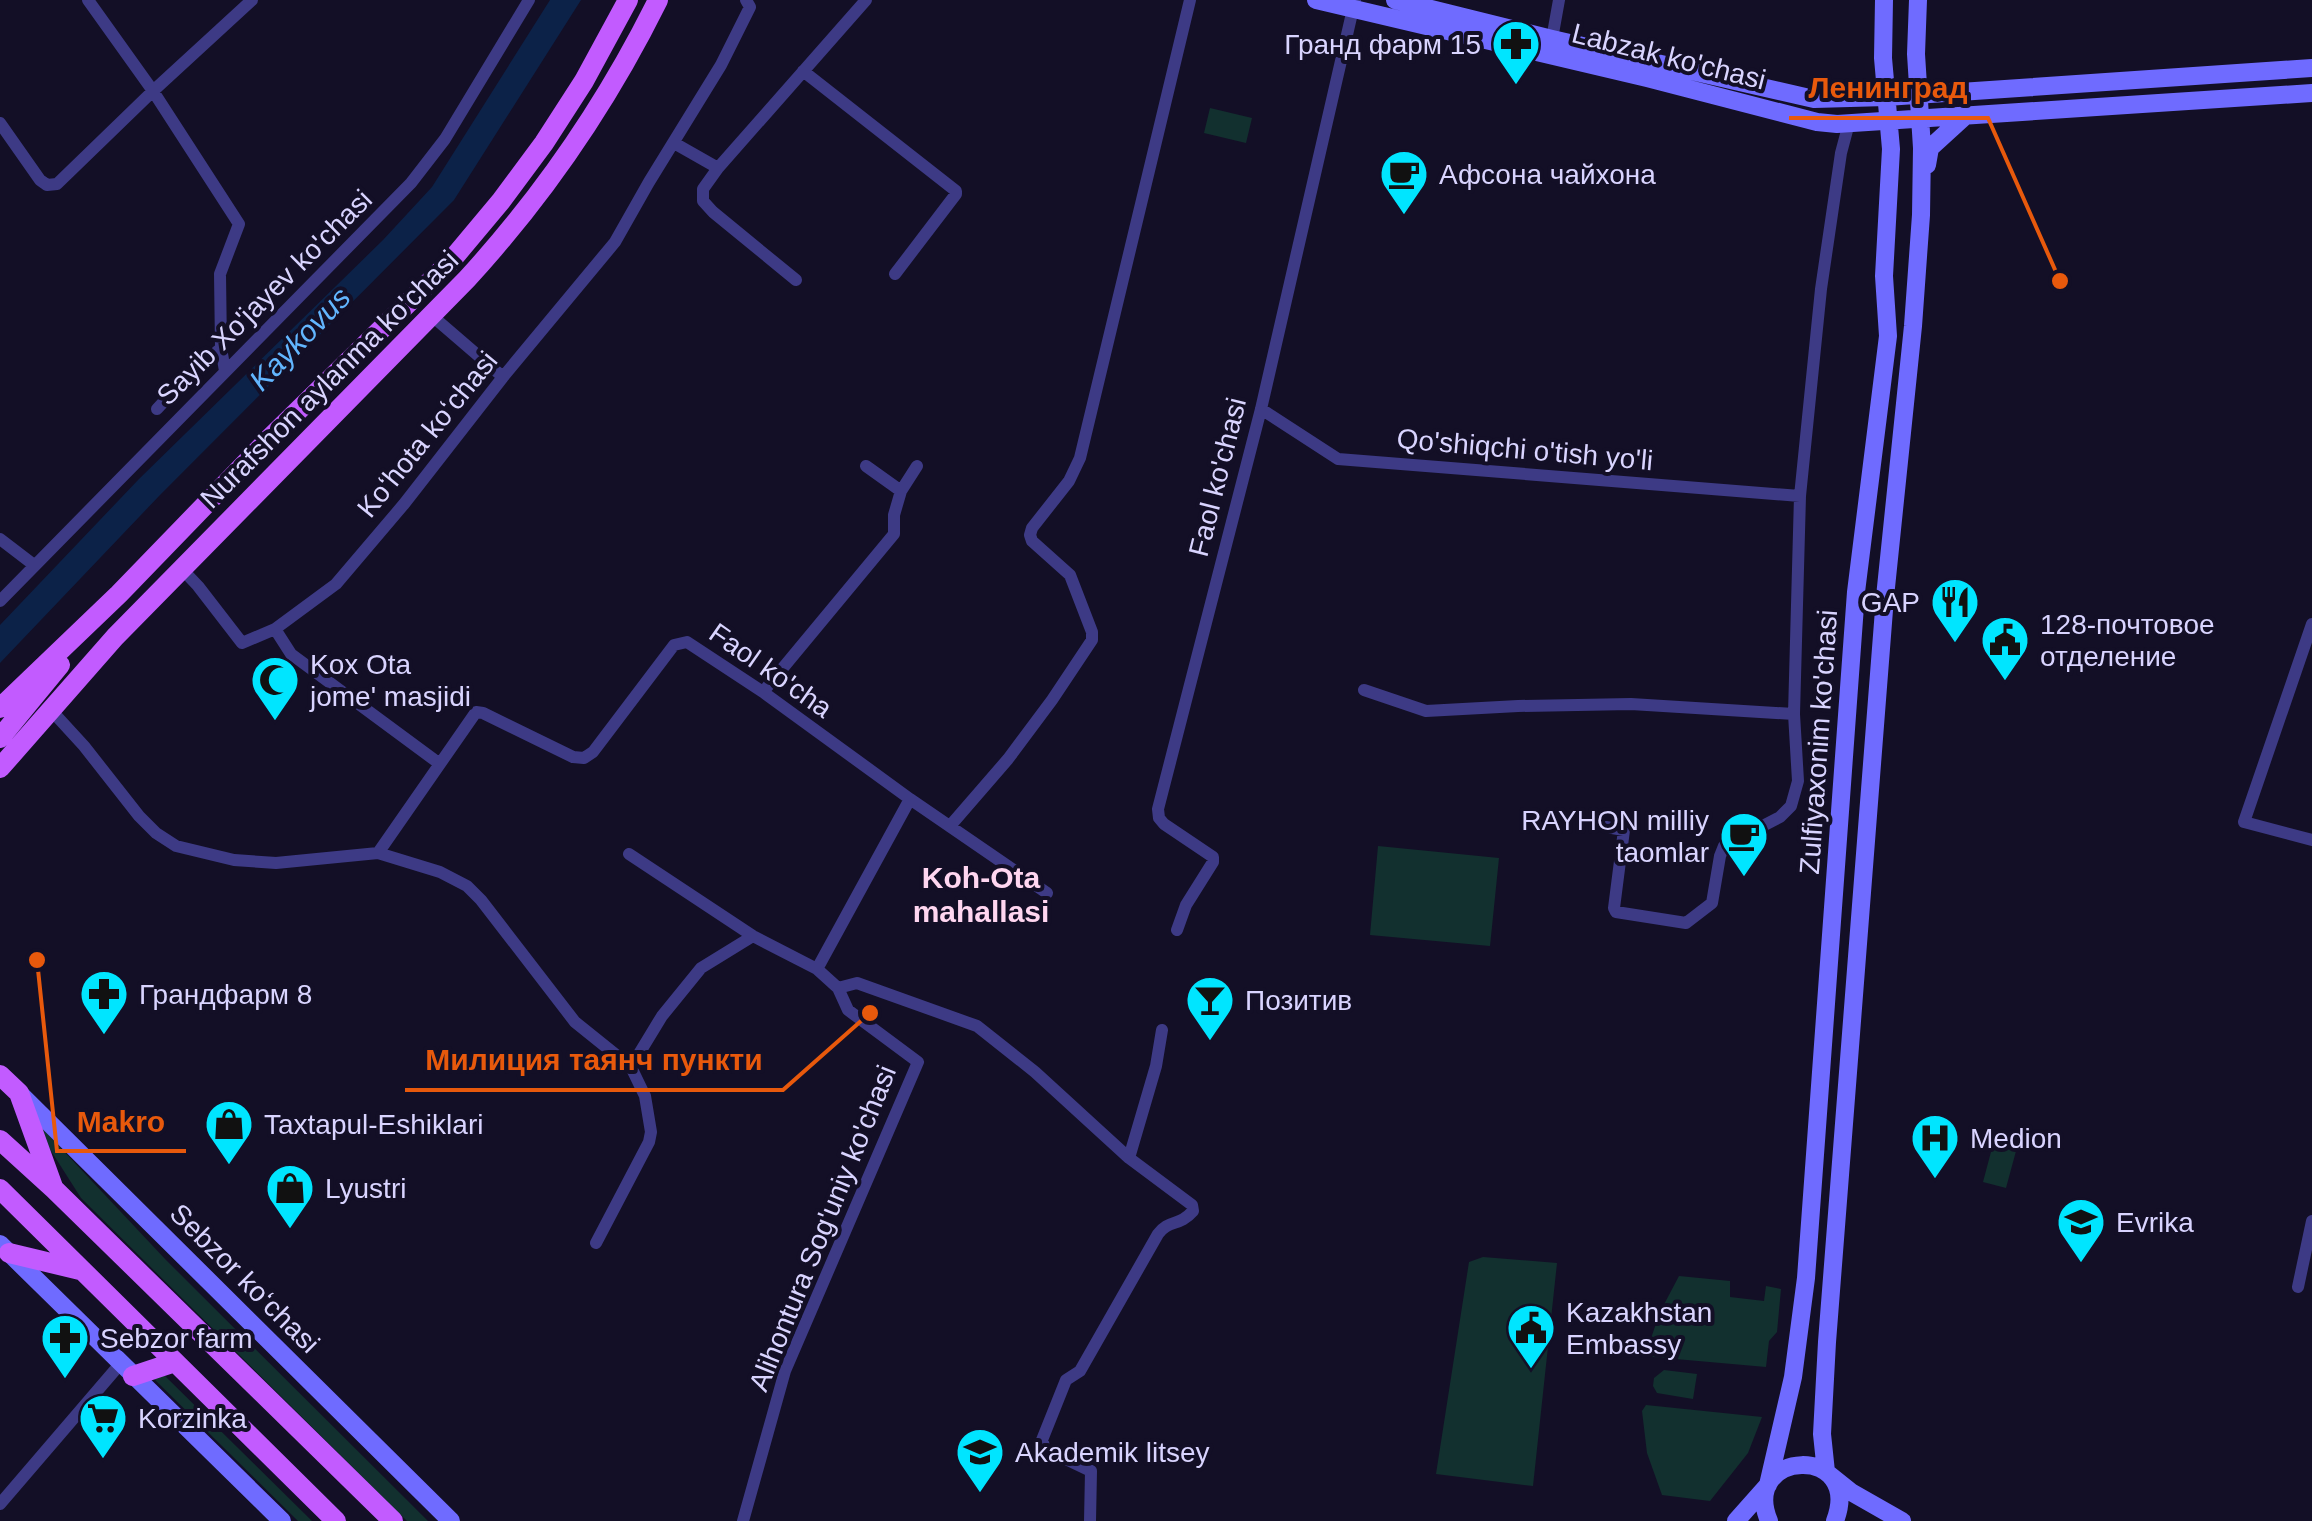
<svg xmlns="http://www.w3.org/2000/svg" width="2312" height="1521" font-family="Helvetica,sans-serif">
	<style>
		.green { fill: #12302f }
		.water { fill: #0c2248 }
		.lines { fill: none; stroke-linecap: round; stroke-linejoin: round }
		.street { stroke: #3d3a85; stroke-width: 12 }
		.secondary { stroke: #6f6bff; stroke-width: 18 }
		.primary { stroke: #c25bff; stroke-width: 20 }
		.labels { text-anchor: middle; stroke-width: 8; stroke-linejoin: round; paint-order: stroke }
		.poi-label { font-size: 28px; fill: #d9d4ff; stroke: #130f26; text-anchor: start }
		.street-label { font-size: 28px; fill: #d9d4ff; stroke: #130f26 }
		.water-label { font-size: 30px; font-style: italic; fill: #62b6ff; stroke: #130f26 }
		.neighbourhood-label { font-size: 30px; font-weight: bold; fill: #ffd6f0; stroke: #130f26 }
		.leader { fill: none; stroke: #e8590c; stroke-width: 4 }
		.callout-dot { fill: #e8590c; stroke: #130f26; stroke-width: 4 }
		.callout-label { font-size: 30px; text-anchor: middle; font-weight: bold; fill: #e8590c; stroke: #130f26; stroke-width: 8; stroke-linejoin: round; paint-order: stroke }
	</style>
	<rect width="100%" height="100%" fill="#130f26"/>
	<!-- green -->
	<path class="green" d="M1210,108L1252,118L1246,143L1204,133Z
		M1378,846L1499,858L1490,946L1370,935Z
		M43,1129L166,1260L428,1521H407L81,1198L39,1132Z
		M1996,1133L2019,1140L2006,1188L1983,1182Z
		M1483,1257L1557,1263L1533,1486L1436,1474L1469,1262Z
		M1679,1276L1730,1281V1297L1764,1301L1766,1286L1781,1289L1777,1332L1769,1341L1766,1367L1653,1357L1647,1350L1660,1312Z
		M1664,1370L1697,1374L1693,1399L1657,1393L1653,1386L1654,1378Z
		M163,1374L312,1521H298L152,1377Z
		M1646,1405L1762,1417L1748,1453L1710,1501L1662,1495L1647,1453L1642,1411Z"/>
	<!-- water -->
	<path class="water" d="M550,0H581L454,200L160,495L0,663V625L139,479L383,240L432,187Z"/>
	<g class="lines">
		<!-- street -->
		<path class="street" d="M88,0L153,91L239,224L220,274L221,348L225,371
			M1552,39L1559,0
			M803,71L956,191V194L895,274
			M0,123L40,180L47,185L57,184L153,91L252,0
			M674,143L718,168L703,189V201L713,212L796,280
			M718,168L866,0
			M431,315L503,377
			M157,409L182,382L221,348
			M1261,409L1338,459L1800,496
			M866,466L901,491
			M0,539L34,565
			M181,568L198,586L242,643L275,629L336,584L404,504L503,377L615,242L649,182L721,65L750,7L746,0
			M0,601L411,183L445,139L529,0
			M2312,624L2244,822L2312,840
			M275,629L291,654L440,764
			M1364,690L1426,711L1518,706L1631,704L1794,714
			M763,692L894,534V515L901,491L917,466
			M51,710L84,746L139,816L156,833L176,846L234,860L276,863L378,853L440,872L467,886L481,900L575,1022L631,1067L645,1096L651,1132L649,1142L596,1243
			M950,826L1008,759L1052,700L1092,640V632L1070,575L1032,541L1030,535L1032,528L1069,481L1080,458L1190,0
			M1606,827L1624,830L1614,908L1616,912L1686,923L1712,903L1720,856L1724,846L1780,817L1791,806L1798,781L1794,714L1800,496L1821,289L1841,153L1849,123
			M378,853L476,712L483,713L573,757L584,758L593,752L674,645L687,642L763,692L910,799L1047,893
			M629,854L753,936L817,969L838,988L848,1010L918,1062L785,1371L743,1521
			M1177,930L1186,905L1213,862V857L1164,824L1159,818L1158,809L1261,409L1355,0
			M817,969L910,799
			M838,988L857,983L977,1026L1035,1072L1129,1158L1192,1205L1193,1211C1179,1227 1169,1219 1158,1234L1080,1371L1066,1380L1042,1440L1045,1449L1091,1471L1090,1521
			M631,1067L662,1016L701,968L753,936
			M1129,1158L1156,1066L1162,1030
			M2298,1287L2312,1221
			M0,1504L121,1363"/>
		<!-- secondary -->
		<path class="secondary" d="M1316,0L1647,78L1817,122L1837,124L2312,93
			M1395,0L1552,39L1814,99L1886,97L2312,68
			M1927,165L1930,148L1964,117
			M21,1095L451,1521
			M0,1244L282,1521
			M1736,1521L1768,1485L1793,1377L1806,1278L1856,592L1888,336L1884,276L1891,149L1883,58L1884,0
			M1769,1521C1739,1449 1864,1444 1835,1521
			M1902,1521L1851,1492L1826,1472L1822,1434L1827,1342L1885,597L1913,326L1921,215L1922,148L1916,54L1918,0"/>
		<!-- primary -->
		<path class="primary" d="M0,708L119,594L267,441L450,262L501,201L544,143L584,81L628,0
			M0,738L60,665
			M0,768L115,637L467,279C544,195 607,103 658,0
			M0,1075L19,1093L53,1187
			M0,1140L54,1189L393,1521
			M0,1189L336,1521
			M9,1253L80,1270
			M133,1376L175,1362"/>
	</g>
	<!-- icons -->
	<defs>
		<g id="pharmacy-pin" transform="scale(2.5)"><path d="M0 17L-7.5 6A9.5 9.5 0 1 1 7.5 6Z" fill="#00e5ff" stroke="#130f26"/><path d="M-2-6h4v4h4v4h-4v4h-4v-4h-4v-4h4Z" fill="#111"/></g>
		<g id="cafe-pin" transform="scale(2.5)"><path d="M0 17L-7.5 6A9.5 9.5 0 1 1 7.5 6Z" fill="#00e5ff" stroke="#130f26"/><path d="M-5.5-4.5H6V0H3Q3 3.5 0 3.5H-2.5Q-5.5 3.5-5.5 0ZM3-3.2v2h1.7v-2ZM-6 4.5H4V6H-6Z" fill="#111"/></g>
		<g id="restaurant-pin" transform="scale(2.5)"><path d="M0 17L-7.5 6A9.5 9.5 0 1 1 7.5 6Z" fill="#00e5ff" stroke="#130f26"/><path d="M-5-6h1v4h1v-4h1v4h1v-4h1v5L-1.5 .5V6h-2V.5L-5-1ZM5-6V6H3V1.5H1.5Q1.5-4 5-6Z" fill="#111"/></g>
		<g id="civic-pin" transform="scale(2.5)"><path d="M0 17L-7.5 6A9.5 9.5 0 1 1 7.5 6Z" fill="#00e5ff" stroke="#130f26"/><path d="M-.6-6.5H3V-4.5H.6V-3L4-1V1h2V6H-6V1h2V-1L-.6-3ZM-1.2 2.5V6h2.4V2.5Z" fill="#111"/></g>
		<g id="mosque-pin" transform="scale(2.5)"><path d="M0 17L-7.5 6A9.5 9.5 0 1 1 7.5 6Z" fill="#00e5ff" stroke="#130f26"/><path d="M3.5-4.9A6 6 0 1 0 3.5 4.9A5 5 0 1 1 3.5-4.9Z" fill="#111"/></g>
		<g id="bar-pin" transform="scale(2.5)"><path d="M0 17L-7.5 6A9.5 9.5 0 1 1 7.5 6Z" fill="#00e5ff" stroke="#130f26"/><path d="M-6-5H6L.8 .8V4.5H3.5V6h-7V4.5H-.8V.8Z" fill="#111"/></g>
		<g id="shop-pin" transform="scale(2.5)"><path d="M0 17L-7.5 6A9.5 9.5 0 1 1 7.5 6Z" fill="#00e5ff" stroke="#130f26"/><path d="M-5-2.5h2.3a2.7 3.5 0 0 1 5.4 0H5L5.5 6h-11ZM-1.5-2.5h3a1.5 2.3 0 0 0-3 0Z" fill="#111"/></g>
		<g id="hospital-pin" transform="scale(2.5)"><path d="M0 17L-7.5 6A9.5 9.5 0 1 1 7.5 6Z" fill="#00e5ff" stroke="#130f26"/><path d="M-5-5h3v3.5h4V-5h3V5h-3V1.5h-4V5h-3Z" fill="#111"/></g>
		<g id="school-pin" transform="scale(2.5)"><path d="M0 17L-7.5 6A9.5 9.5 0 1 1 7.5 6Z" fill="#00e5ff" stroke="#130f26"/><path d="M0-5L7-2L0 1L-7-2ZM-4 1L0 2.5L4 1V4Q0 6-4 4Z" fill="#111"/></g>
		<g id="supermarket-pin" transform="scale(2.5)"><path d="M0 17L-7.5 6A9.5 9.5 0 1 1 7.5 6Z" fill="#00e5ff" stroke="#130f26"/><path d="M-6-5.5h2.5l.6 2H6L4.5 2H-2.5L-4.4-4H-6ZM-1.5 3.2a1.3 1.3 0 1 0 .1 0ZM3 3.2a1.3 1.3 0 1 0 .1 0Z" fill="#111"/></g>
		<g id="university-pin" transform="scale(2.5)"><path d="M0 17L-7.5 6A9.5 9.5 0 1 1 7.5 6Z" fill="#00e5ff" stroke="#130f26"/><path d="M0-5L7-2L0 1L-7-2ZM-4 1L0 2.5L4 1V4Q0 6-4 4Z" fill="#111"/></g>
	</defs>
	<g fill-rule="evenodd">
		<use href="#pharmacy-pin" x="1516" y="44"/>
		<use href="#cafe-pin" x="1404" y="174"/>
		<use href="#restaurant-pin" x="1955" y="602"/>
		<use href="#civic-pin" x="2005" y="640"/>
		<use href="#mosque-pin" x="275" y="680"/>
		<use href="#cafe-pin" x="1744" y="836"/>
		<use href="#pharmacy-pin" x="104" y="994"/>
		<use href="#bar-pin" x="1210" y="1000"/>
		<use href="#shop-pin" x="229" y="1124"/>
		<use href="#hospital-pin" x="1935" y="1138"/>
		<use href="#shop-pin" x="290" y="1188"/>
		<use href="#school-pin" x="2081" y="1222"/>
		<use href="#civic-pin" x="1531" y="1328"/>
		<use href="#pharmacy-pin" x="65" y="1338"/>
		<use href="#supermarket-pin" x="103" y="1418"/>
		<use href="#university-pin" x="980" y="1452"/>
	</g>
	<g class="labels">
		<!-- poi labels -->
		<g class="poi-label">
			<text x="1481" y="54" text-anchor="end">Гранд фарм 15</text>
			<text x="1439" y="184">Афсона чайхона</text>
			<text x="1920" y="612" text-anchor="end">GAP</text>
			<text x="2040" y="634">128-почтовое<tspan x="2040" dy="32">отделение</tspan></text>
			<text x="310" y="674">Kox Ota<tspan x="310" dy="32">jome' masjidi</tspan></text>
			<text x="1709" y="830" text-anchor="end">RAYHON milliy<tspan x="1709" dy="32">taomlar</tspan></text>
			<text x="139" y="1004">Грандфарм 8</text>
			<text x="1245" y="1010">Позитив</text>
			<text x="264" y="1134">Taxtapul-Eshiklari</text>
			<text x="1970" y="1148">Medion</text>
			<text x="325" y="1198">Lyustri</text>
			<text x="2116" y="1232">Evrika</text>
			<text x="1566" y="1322">Kazakhstan<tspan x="1566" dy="32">Embassy</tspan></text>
			<text x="100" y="1348">Sebzor farm</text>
			<text x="138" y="1428">Korzinka</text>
			<text x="1015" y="1462">Akademik litsey</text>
		</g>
		<!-- street labels -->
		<g class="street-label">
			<text transform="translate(1669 56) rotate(14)" y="10">Labzak ko'chasi</text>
			<text transform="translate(264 297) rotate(-45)" y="10">Sayib Xo'jayev ko'chasi</text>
			<text transform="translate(329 379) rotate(-45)" y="10">Nurafshon aylanma ko'chasi</text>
			<text transform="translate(427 434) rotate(-51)" y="10">Koʻhota koʻchasi</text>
			<text transform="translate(1525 449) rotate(5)" y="10">Qo'shiqchi o'tish yo'li</text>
			<text transform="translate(1217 477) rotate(-76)" y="10">Faol ko'chasi</text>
			<text transform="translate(771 670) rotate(35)" y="10">Faol ko'cha</text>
			<text transform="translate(1818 742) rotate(-86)" y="10">Zulfiyaxonim ko'chasi</text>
			<text transform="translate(822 1228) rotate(-68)" y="10">Alihontura Sog'uniy ko'chasi</text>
			<text transform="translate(245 1278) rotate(45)" y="10">Sebzor ko‘chasi</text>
		</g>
		<!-- water labels -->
		<g class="water-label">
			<text transform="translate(300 339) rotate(-46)" y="10">Kaykovus</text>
		</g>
		<!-- neighbourhood labels -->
		<g class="neighbourhood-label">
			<text x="981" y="888">Koh-Ota<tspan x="981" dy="34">mahallasi</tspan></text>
		</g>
	</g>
	<!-- callouts -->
	<path class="leader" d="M2060 281L1988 118H1789M870 1013L783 1090H405M37 960L57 1151H186"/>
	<g class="callout-dot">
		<circle cx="2060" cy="281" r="10"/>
		<circle cx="870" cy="1013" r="10"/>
		<circle cx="37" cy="960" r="10"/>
	</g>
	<g class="callout-label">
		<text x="1888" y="98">Ленинград</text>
		<text x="594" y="1070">Милиция таянч пункти</text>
		<text x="121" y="1132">Makro</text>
	</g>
</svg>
